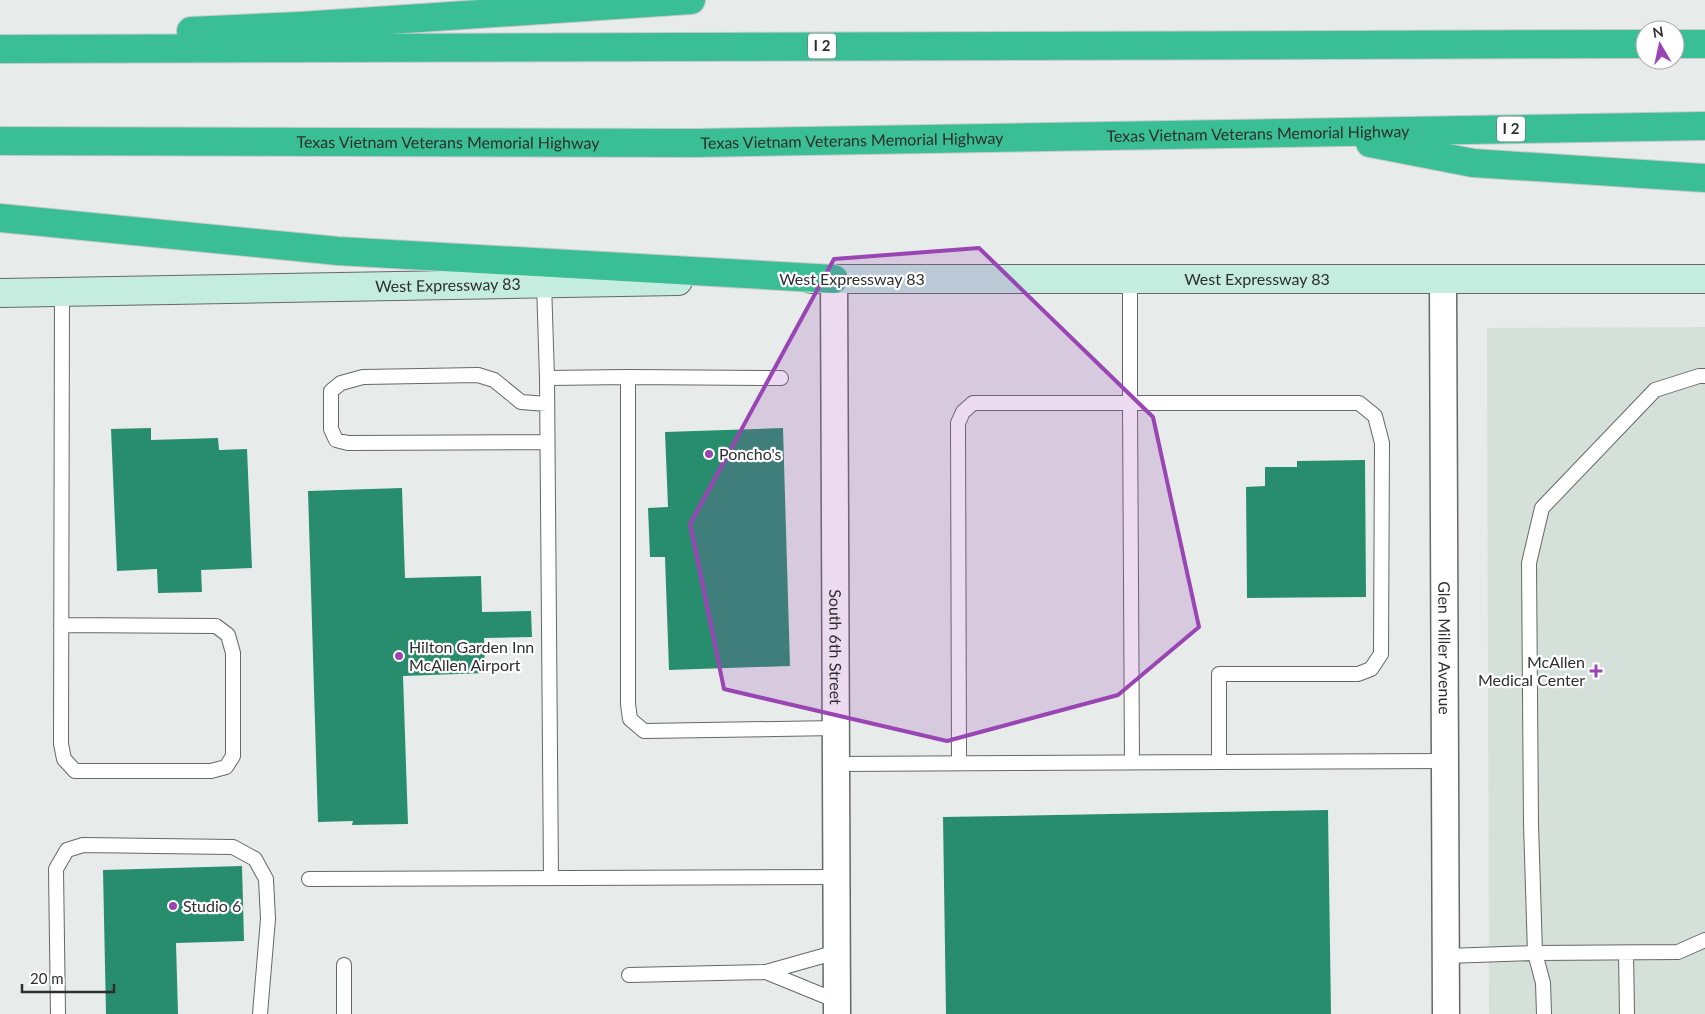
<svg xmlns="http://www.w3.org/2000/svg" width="1705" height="1014" font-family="Lato,sans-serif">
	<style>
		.built { fill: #d5e0db }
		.building { fill: #288d6d }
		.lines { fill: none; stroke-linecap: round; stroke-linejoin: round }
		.service-casing { stroke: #656867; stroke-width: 16 }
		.minor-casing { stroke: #656867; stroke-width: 29 }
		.secondary-casing { stroke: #656867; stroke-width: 30 }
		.motorway-casing { stroke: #c8c9c9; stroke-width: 30 }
		.service { stroke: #fff; stroke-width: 14 }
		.minor { stroke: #fff; stroke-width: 26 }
		.secondary { stroke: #c4ecdf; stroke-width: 28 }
		.motorway { stroke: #3abe94; stroke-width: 28 }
		.marked { fill: #9945b3; fill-opacity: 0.2; stroke: #9945b3; stroke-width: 4; stroke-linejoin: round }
		.poi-dot { fill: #9945b3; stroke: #fff; stroke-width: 2 }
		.labels { text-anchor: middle; stroke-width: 4.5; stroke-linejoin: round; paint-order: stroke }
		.shield { fill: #fff; stroke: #6c6d6d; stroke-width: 1 }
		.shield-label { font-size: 15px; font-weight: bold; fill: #2d2e2e }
		.street-label { font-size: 16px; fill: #2d2e2e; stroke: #fff }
		.poi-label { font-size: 16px; fill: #2d2e2e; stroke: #fff; text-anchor: start }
	</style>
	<rect width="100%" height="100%" fill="#e7ecea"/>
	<!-- built -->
	<path class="built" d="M1705,327V1014H1489L1487,328Z"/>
	<!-- building -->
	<path class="building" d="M151,428V440L218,438L219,450L247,449L252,568L201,570L202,592L158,593L157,569L117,571L111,429Z
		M783,428L790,666L669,670L665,557H650L648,508L668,507L665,432Z
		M1365,460L1366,597L1247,598L1246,487L1265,486V467H1297V461Z
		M402,488L405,578L481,576L482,612L531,611L532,637L484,638L485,673L403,676L408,824L352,825L353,821L318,822L308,491Z
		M1328,810L1331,1014H946L943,817Z
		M242,866L244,941L176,943L178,1014H106L103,870Z"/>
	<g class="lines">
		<!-- service casing -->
		<g class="service-casing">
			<path id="service" d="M544,283L547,378L628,377V704L630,719L644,731L836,728
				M628,377L781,378
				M547,378L551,878
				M547,442L348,443L336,440L331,429V391L341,383L363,377L478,375L494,380L521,402L547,404
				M61,625L216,626L228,635L233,653V756L226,767L211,771H75L64,759L61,744L62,292
				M1132,762L1130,403H1359L1375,416L1382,443L1381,654L1371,669L1358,674H1219V762
				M959,763L958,423L963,412L973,403H1130V279
				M837,764L1445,761
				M309,879L837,877
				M837,952L766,972L837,1001
				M1626,953L1627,1014
				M1446,956L1535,953L1678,952L1705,940
				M629,975L766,972
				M58,1014L56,869L67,850L83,845L233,847L255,859L266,879L268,919L260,1014
				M344,1014V965
				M1544,1014L1543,983L1535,953L1531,824L1529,563L1542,508L1655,390L1699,376H1705"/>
		</g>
		<!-- minor casing -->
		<g class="minor-casing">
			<g id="minor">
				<path id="s1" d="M834,279L837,1014"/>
				<path id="s2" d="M1443,280L1446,1014"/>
			</g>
		</g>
		<!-- secondary casing -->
		<g class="secondary-casing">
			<g id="secondary">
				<path id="s3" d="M811,279H1705"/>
				<path id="s4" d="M0,293L678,281"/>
			</g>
		</g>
		<!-- motorway casing -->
		<g class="motorway-casing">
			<g id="motorway">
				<path d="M191,31L300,26L691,0"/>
				<path d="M1675,44H1705"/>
				<path d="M0,49L1645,44"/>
				<path id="s5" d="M0,141L695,143L1705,126"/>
				<path d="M1370,143L1473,163L1705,178"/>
				<path d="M0,218L338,251L834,279"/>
			</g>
		</g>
		<!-- service -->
		<use href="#service" class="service"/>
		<!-- minor -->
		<use href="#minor" class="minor"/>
		<!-- secondary -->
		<use href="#secondary" class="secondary"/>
		<!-- motorway -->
		<use href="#motorway" class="motorway"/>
	</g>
	<!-- marked area -->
	<path class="marked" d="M979,248L1153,417L1199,627L1118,695L947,741L724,689L690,524L834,259Z"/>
	<!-- markers -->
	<g class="poi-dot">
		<circle cx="709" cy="454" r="5"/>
		<circle cx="399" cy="656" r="5"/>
		<path d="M1593.5 663.5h5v5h5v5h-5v5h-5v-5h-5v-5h5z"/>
		<circle cx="173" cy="906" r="5"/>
	</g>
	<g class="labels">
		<!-- shield labels -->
		<g class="shield">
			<rect x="808" y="33.5" width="28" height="25" rx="4"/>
			<rect x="1497" y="116.5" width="28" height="25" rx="4"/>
		</g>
		<g class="shield-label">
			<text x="822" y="51">I 2</text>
			<text x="1511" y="134">I 2</text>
		</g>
		<!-- street labels -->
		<g class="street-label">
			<text dy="6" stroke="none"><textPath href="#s5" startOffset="1258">Texas Vietnam Veterans Memorial Highway</textPath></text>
			<text dy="6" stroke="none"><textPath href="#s5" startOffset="852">Texas Vietnam Veterans Memorial Highway</textPath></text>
			<text dy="6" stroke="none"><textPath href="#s5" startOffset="448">Texas Vietnam Veterans Memorial Highway</textPath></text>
			<text x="852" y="285">West Expressway 83</text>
			<text dy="6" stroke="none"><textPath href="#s3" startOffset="446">West Expressway 83</textPath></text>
			<text dy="6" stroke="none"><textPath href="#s4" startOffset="448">West Expressway 83</textPath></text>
			<text dy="6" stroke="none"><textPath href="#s1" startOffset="368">South 6th Street</textPath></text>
			<text dy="6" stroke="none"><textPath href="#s2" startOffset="368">Glen Miller Avenue</textPath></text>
		</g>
		<!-- poi labels -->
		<g class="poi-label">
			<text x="719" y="460">Poncho's</text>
			<text x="409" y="653">Hilton Garden Inn<tspan x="409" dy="18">McAllen Airport</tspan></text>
			<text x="1585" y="668" text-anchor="end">McAllen<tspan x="1585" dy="18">Medical Center</tspan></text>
			<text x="183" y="912">Studio 6</text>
		</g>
	</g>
	<!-- north arrow -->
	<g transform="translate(1660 45) rotate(351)"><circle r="24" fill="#ffffff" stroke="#ababab"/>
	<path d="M0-4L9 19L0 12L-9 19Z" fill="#9945b3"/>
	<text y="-8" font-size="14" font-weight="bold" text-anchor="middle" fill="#2d2e2e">N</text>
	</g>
	<!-- scale -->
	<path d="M22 984v8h92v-8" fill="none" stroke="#2d2e2e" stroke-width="2.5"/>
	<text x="30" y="984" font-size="15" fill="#2d2e2e" stroke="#ffffff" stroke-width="4" paint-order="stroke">20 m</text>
</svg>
